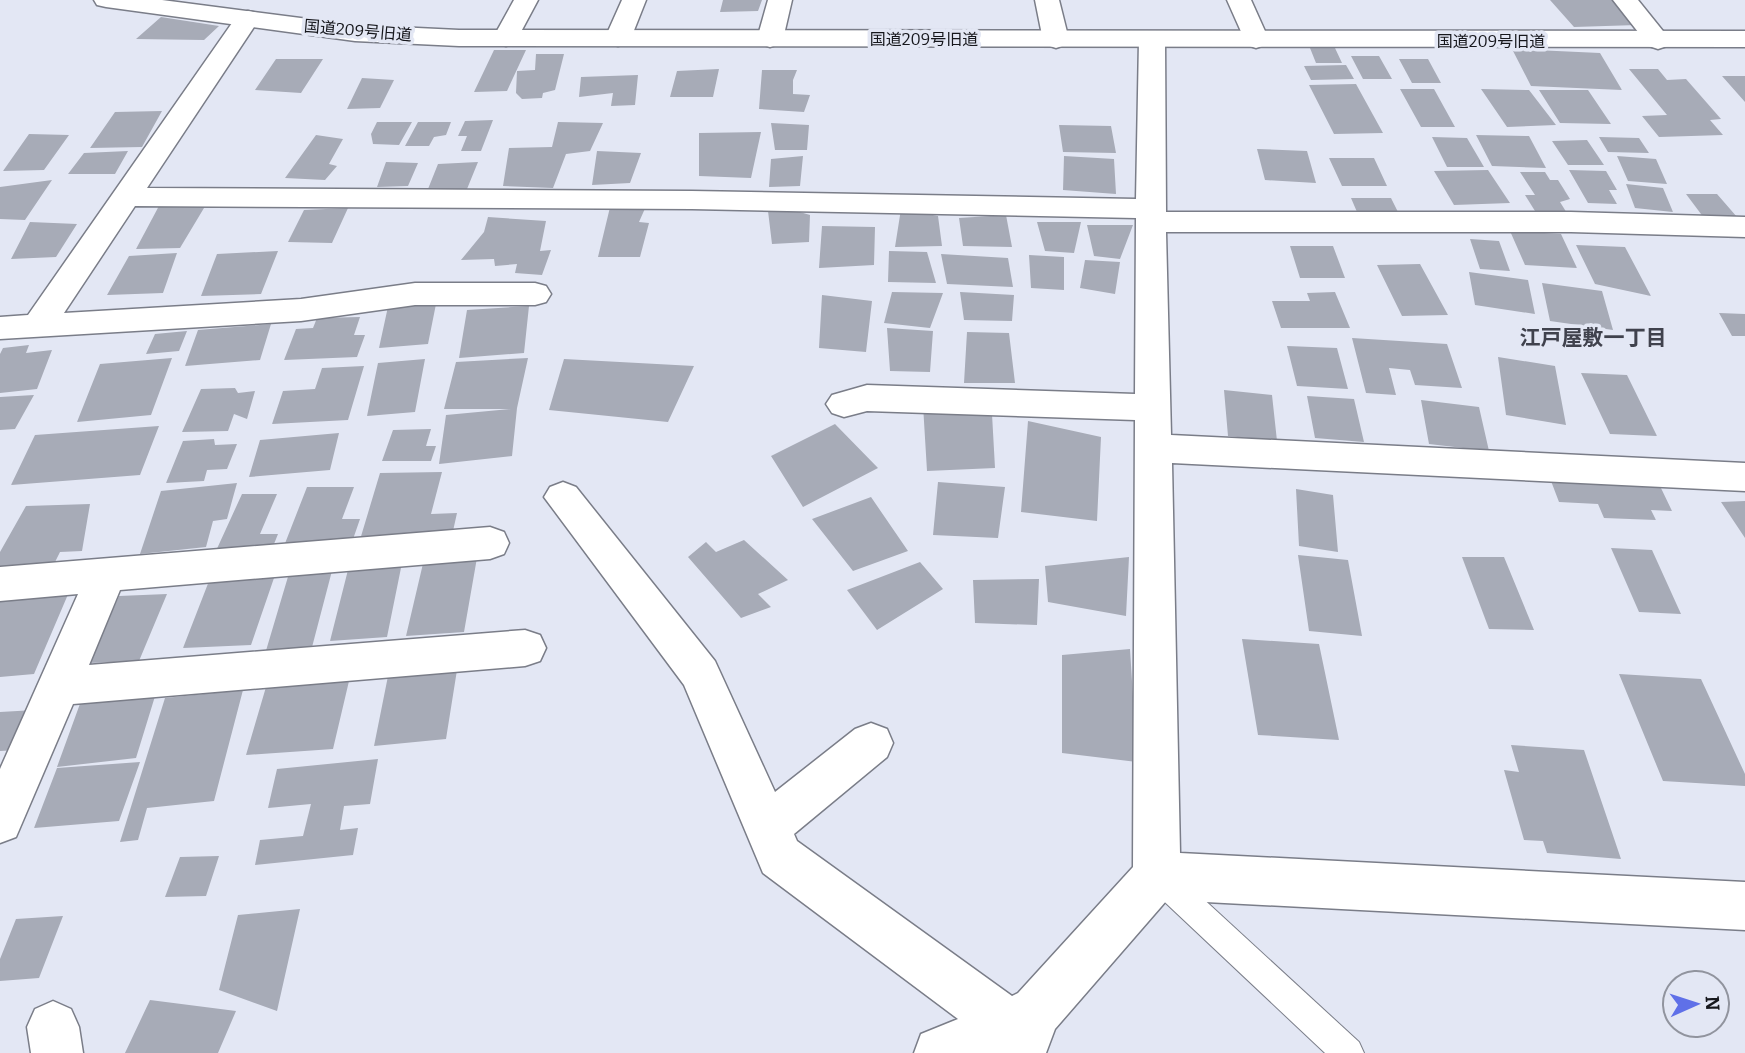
<svg xmlns="http://www.w3.org/2000/svg" width="1745" height="1053" font-family="Bitter,'Noto Sans JP',serif">
	<style>
		.building { fill: #a7abb7 }
		.lines { fill: none; stroke-linecap: round; stroke-linejoin: round }
		.lane-casing { stroke: #7a7d88; stroke-width: 2 }
		.street-casing { stroke: #7a7d88; stroke-width: 3 }
		.secondary-casing { stroke: #7a7d88; stroke-width: 3 }
		.lane { fill: #fff; fill-rule: evenodd }
		.street { fill: #fff; fill-rule: evenodd }
		.secondary { fill: #fff; fill-rule: evenodd }
		.labels { text-anchor: middle; stroke-width: 7; stroke-linejoin: round; paint-order: stroke }
		.far-street-label { font-size: 16px; fill: #16171c; stroke: #e3e7f4 }
		.neighbourhood-label { font-size: 21px; font-weight: bold; fill: #40424d; stroke: #e3e7f4 }
	</style>
	<rect width="100%" height="100%" fill="#e3e7f4"/>
	<!-- building -->
	<path class="building" d="M723,0H762L758,11L720,12Z
		M1550,0H1613L1637,25L1574,27Z
		M161,17L219,26L204,40L136,39Z
		M1310,48H1335L1342,63H1316Z
		M1512,49L1600,53L1622,90L1531,86Z
		M494,50H526L507,91L474,92Z
		M536,54H564L555,90L543,93L542,98L522,99L516,93L517,71L535,70Z
		M1351,56H1379L1392,79H1363Z
		M276,59H323L301,93L255,90Z
		M1399,59H1428L1441,83H1412Z
		M1346,65L1354,79L1311,80L1304,66Z
		M719,69L713,97H670L677,71Z
		M1629,69H1658L1667,80L1686,79L1721,119L1710,120L1723,135L1659,137L1642,116L1667,115Z
		M762,70H797L793,80V94L810,95L804,112L759,109Z
		M638,75L635,105L611,106L613,93L579,97L581,77Z
		M1722,76H1745V102Z
		M362,78L394,80L380,108L347,109Z
		M1356,84L1383,133L1334,134L1309,85Z
		M1400,89H1434L1455,127H1421Z
		M1481,89L1529,90L1556,125L1507,127Z
		M1539,90H1588L1611,124L1560,123Z
		M162,111L142,147L90,148L115,112Z
		M493,120L481,151H461L467,136H458L465,121Z
		M377,122H412L399,145L373,144L371,134Z
		M418,122H451L446,135L434,137L429,146H405Z
		M558,122L603,123L590,151L566,154L553,188L503,186L509,148L552,147Z
		M771,123L809,125L807,150H775Z
		M1059,125L1111,126L1116,153L1063,152Z
		M761,132L751,178L699,176V133Z
		M29,134L69,135L44,170L3,171Z
		M316,135L343,139L329,164L337,166L325,180L285,178Z
		M1476,135L1529,136L1546,168L1492,166Z
		M1432,137L1467,138L1484,167H1447Z
		M1599,137L1639,138L1649,153L1608,152Z
		M1587,140L1604,165H1568L1552,141Z
		M1257,149L1307,151L1316,183L1265,180Z
		M128,151L115,174H68L84,153Z
		M597,151L641,153L630,183L592,185Z
		M803,156L800,186L769,187L771,159Z
		M1064,156L1114,159L1116,194L1063,190Z
		M1617,156L1656,159L1667,184L1628,181Z
		M1329,158H1374L1387,186H1342Z
		M386,162L418,163L408,186L377,187Z
		M478,162L467,189H428L438,164Z
		M1488,170L1510,203L1454,205L1434,171Z
		M1569,170L1606,171L1617,190H1609L1617,204L1588,203Z
		M1520,172H1545L1550,180H1558L1570,199L1560,202L1570,218L1540,219L1525,195H1535Z
		M52,180L25,220L0,219V187Z
		M1626,184L1663,188L1673,212L1635,208Z
		M1686,194H1717L1737,217L1704,218Z
		M1351,198H1391L1398,212H1357Z
		M612,199L647,204L639,222L649,223L640,257H598Z
		M207,203L180,248L136,249L160,204Z
		M348,208L332,243L288,242L304,210Z
		M901,209L938,216L942,246L895,247Z
		M793,210L810,215L809,242L772,244L768,211Z
		M1006,215L1012,247L963,246L959,218Z
		M488,217L546,221L540,251L551,250L542,275L515,273L517,264L495,266L494,259L461,260L484,232Z
		M30,222L77,224L56,257L11,259Z
		M1037,222H1081L1074,253L1045,251Z
		M1087,225H1133L1120,259L1094,256Z
		M822,226L875,227L874,265L819,268Z
		M1510,231L1561,234L1577,268L1525,265Z
		M1470,239L1499,241L1510,271L1480,269Z
		M1576,245L1625,247L1651,296L1595,284Z
		M1290,246H1333L1345,278H1300Z
		M278,251L261,294L201,296L217,254Z
		M889,251L927,252L936,283L888,282Z
		M177,253L163,293L107,295L129,256Z
		M941,254L1008,258L1013,287L947,284Z
		M1029,255L1064,257V290L1031,288Z
		M1085,260L1120,262L1115,294L1080,288Z
		M1420,264L1448,315L1402,316L1377,265Z
		M1469,272L1528,280L1535,314L1475,305Z
		M1542,283L1602,291L1613,330L1550,321Z
		M892,292L943,293L930,328L884,323Z
		M960,292L1014,295L1012,321L964,320Z
		M1335,292L1350,328H1281L1272,301H1310L1307,293Z
		M822,295L872,301L866,352L819,348Z
		M437,299L428,344L379,348L389,302Z
		M529,306L524,353L459,358L467,310Z
		M1719,313L1745,314V336H1732Z
		M360,317L354,335H365L357,357L284,360L296,329L313,328L317,318Z
		M271,324L260,360L185,366L198,330Z
		M887,328L933,331L930,372L890,371Z
		M187,331L179,351L146,354L155,334Z
		M967,332L1009,333L1015,383H964Z
		M1352,338L1447,344L1462,388L1415,385L1410,370L1389,368L1396,395L1366,393Z
		M29,345L26,353L52,350L37,389L0,393V354L3,348Z
		M1287,346L1337,348L1348,389L1297,386Z
		M1498,357L1555,366L1566,425L1506,415Z
		M172,358L151,415L77,422L100,364Z
		M528,358L517,408L512,456L439,464L446,415L511,409H444L456,362Z
		M425,359L415,412L367,416L378,363Z
		M564,359L694,366L668,422L549,410Z
		M364,366L348,420L272,424L283,391L315,389L322,368Z
		M1581,373L1627,375L1657,436L1610,434Z
		M235,388L238,393L255,391L247,419L234,414L228,431L182,432L201,389Z
		M1224,390L1272,395L1277,441L1228,436Z
		M34,395L15,429L0,430V397Z
		M1307,396L1354,399L1364,442L1315,438Z
		M1421,400L1479,407L1489,451L1429,444Z
		M923,405L992,414L995,468L927,471Z
		M1028,421L1101,437L1097,521L1021,512Z
		M835,424L878,468L803,507L771,456Z
		M159,426L140,475L11,485L35,435Z
		M431,429L426,446H436L431,461H382L393,430Z
		M339,433L330,470L249,477L260,440Z
		M214,439L215,445L237,444L227,469L207,470L204,481L166,483L183,441Z
		M442,472L431,514L457,513L451,540L359,543L380,473Z
		M1551,481L1660,486L1672,511L1651,510L1656,520L1604,518L1598,504L1559,502Z
		M938,482L1005,487L998,538L933,535Z
		M237,483L227,519L213,521L206,547L140,554L161,491Z
		M307,487H354L342,519H360L351,545L284,546Z
		M1296,489L1333,495L1338,552L1299,546Z
		M242,494H277L260,534H278L270,554L215,553Z
		M871,497L908,551L853,571L812,519Z
		M1745,501V538L1721,502Z
		M90,504L82,551L60,552L53,566L0,567V552L26,506Z
		M744,540L788,580L758,594L771,607L741,618L688,557L706,542L716,552Z
		M1611,548L1652,550L1681,614L1639,612Z
		M478,552L464,632L406,636L425,555Z
		M1298,555L1348,560L1362,636L1309,631Z
		M1129,557L1126,616L1048,602L1045,566Z
		M1462,557H1504L1534,630L1489,629Z
		M403,558L387,637L330,641L350,562Z
		M920,562L943,589L877,630L847,590Z
		M333,567L311,651L265,654L290,570Z
		M274,578L251,645L183,648L209,581Z
		M1039,579L1037,625L975,623L973,580Z
		M72,585L34,674L0,677V590Z
		M167,594L139,661L89,663L119,596Z
		M1242,639L1319,644L1339,740L1258,735Z
		M1130,649L1137,762L1062,753V655Z
		M457,670L446,739L374,746L388,676Z
		M1619,674L1701,679L1745,774V786L1663,781Z
		M349,681L333,749L246,755L266,687Z
		M243,690L214,801L147,808L138,840L120,842L165,698Z
		M156,693L136,758L57,767L81,701Z
		M35,710L18,750L0,751V712Z
		M1511,745L1584,750L1621,859L1547,853L1543,841L1524,840L1504,770L1519,772Z
		M378,759L370,804L344,806L340,830L358,828L353,855L255,865L260,840L303,836L311,804L268,808L277,769Z
		M140,762L119,821L34,828L57,768Z
		M219,856L206,896L165,897L180,857Z
		M300,909L277,1011L219,990L238,915Z
		M63,916L39,978L0,981V959L16,919Z
		M150,1000L236,1011L218,1053H125Z"/>
	<g class="lines">
		<!-- lane casing -->
		<g class="lane-casing">
			<path id="lane" d="M1163,867L1173,871L1359,1042L1364,1053H1325L1153,891L1149,881L1153,871Z"/>
		</g>
		<!-- street casing -->
		<g class="street-casing">
			<path id="street" d="M514,0H538L515,43L506,46L497,43L493,38Z
				M622,0H646L631,38L627,43L618,46L609,43L605,38Z
				M768,0H792L783,39L779,44L770,47L761,44L757,39Z
				M1035,0H1059L1069,40L1065,45L1056,48L1047,45L1043,40Z
				M1227,0H1251L1269,40L1265,45L1256,48L1247,45Z
				M1613,0H1638L1671,41L1667,46L1658,49L1649,46Z
				M248,11L257,13L260,18L147,188L692,191L1136,199L1139,40L1143,35L1152,32L1161,35L1165,40L1166,212H1571L1745,217V237L1571,232H1166L1171,435L1745,463V491L1172,463L1180,853L1745,882V930L1167,900L1055,1029L1046,1053H914L921,1034L958,1019L763,873L684,685L544,497L550,487L563,482L576,487L715,661L775,792L855,729L871,723L887,729L893,743L887,757L794,834L797,841L1012,996L1018,993L1133,867L1135,420L867,411L844,417L832,413L826,404L832,395L867,385L1135,394L1136,218L692,209L135,206L64,313L301,299L415,283H535L546,286L551,294L546,302L535,305H415L301,321L0,339V317L28,315L239,13Z
				M490,527L504,532L509,543L504,554L490,559L120,590L89,665L525,630L540,635L546,648L540,661L525,666L73,704L16,837L0,843V769L78,594L0,601V567Z
				M53,1001L71,1009L79,1027L83,1053H31L27,1027L35,1009Z"/>
		</g>
		<!-- secondary casing -->
		<g class="secondary-casing">
			<path id="secondary" d="M94,0H162L355,25L459,30L1745,31V47L459,46L355,41L106,7L97,5Z"/>
		</g>
		<!-- lane -->
		<use href="#lane" class="lane"/>
		<!-- street -->
		<use href="#street" class="street"/>
		<!-- secondary -->
		<use href="#secondary" class="secondary"/>
	</g>
	<g class="labels">
		<!-- far-street labels -->
		<g class="far-street-label">
			<text transform="translate(358 30) rotate(5)" y="6">国道209号旧道</text>
			<text x="924" y="45">国道209号旧道</text>
			<text x="1491" y="47">国道209号旧道</text>
		</g>
		<!-- neighbourhood labels -->
		<g class="neighbourhood-label">
			<text x="1593" y="345">江戸屋敷一丁目</text>
		</g>
	</g>
	<!-- north arrow -->
	<g transform="translate(1696 1004) rotate(87)"><circle r="33" fill="#e3e7f4" stroke="#91949e" stroke-width="2"/>
	<path d="M0-5L12 26L0 18L-12 26Z" fill="#5f70e8"/>
	<text y="-10" font-size="19" font-weight="bold" text-anchor="middle" fill="#16171c">N</text>
	</g>
</svg>
